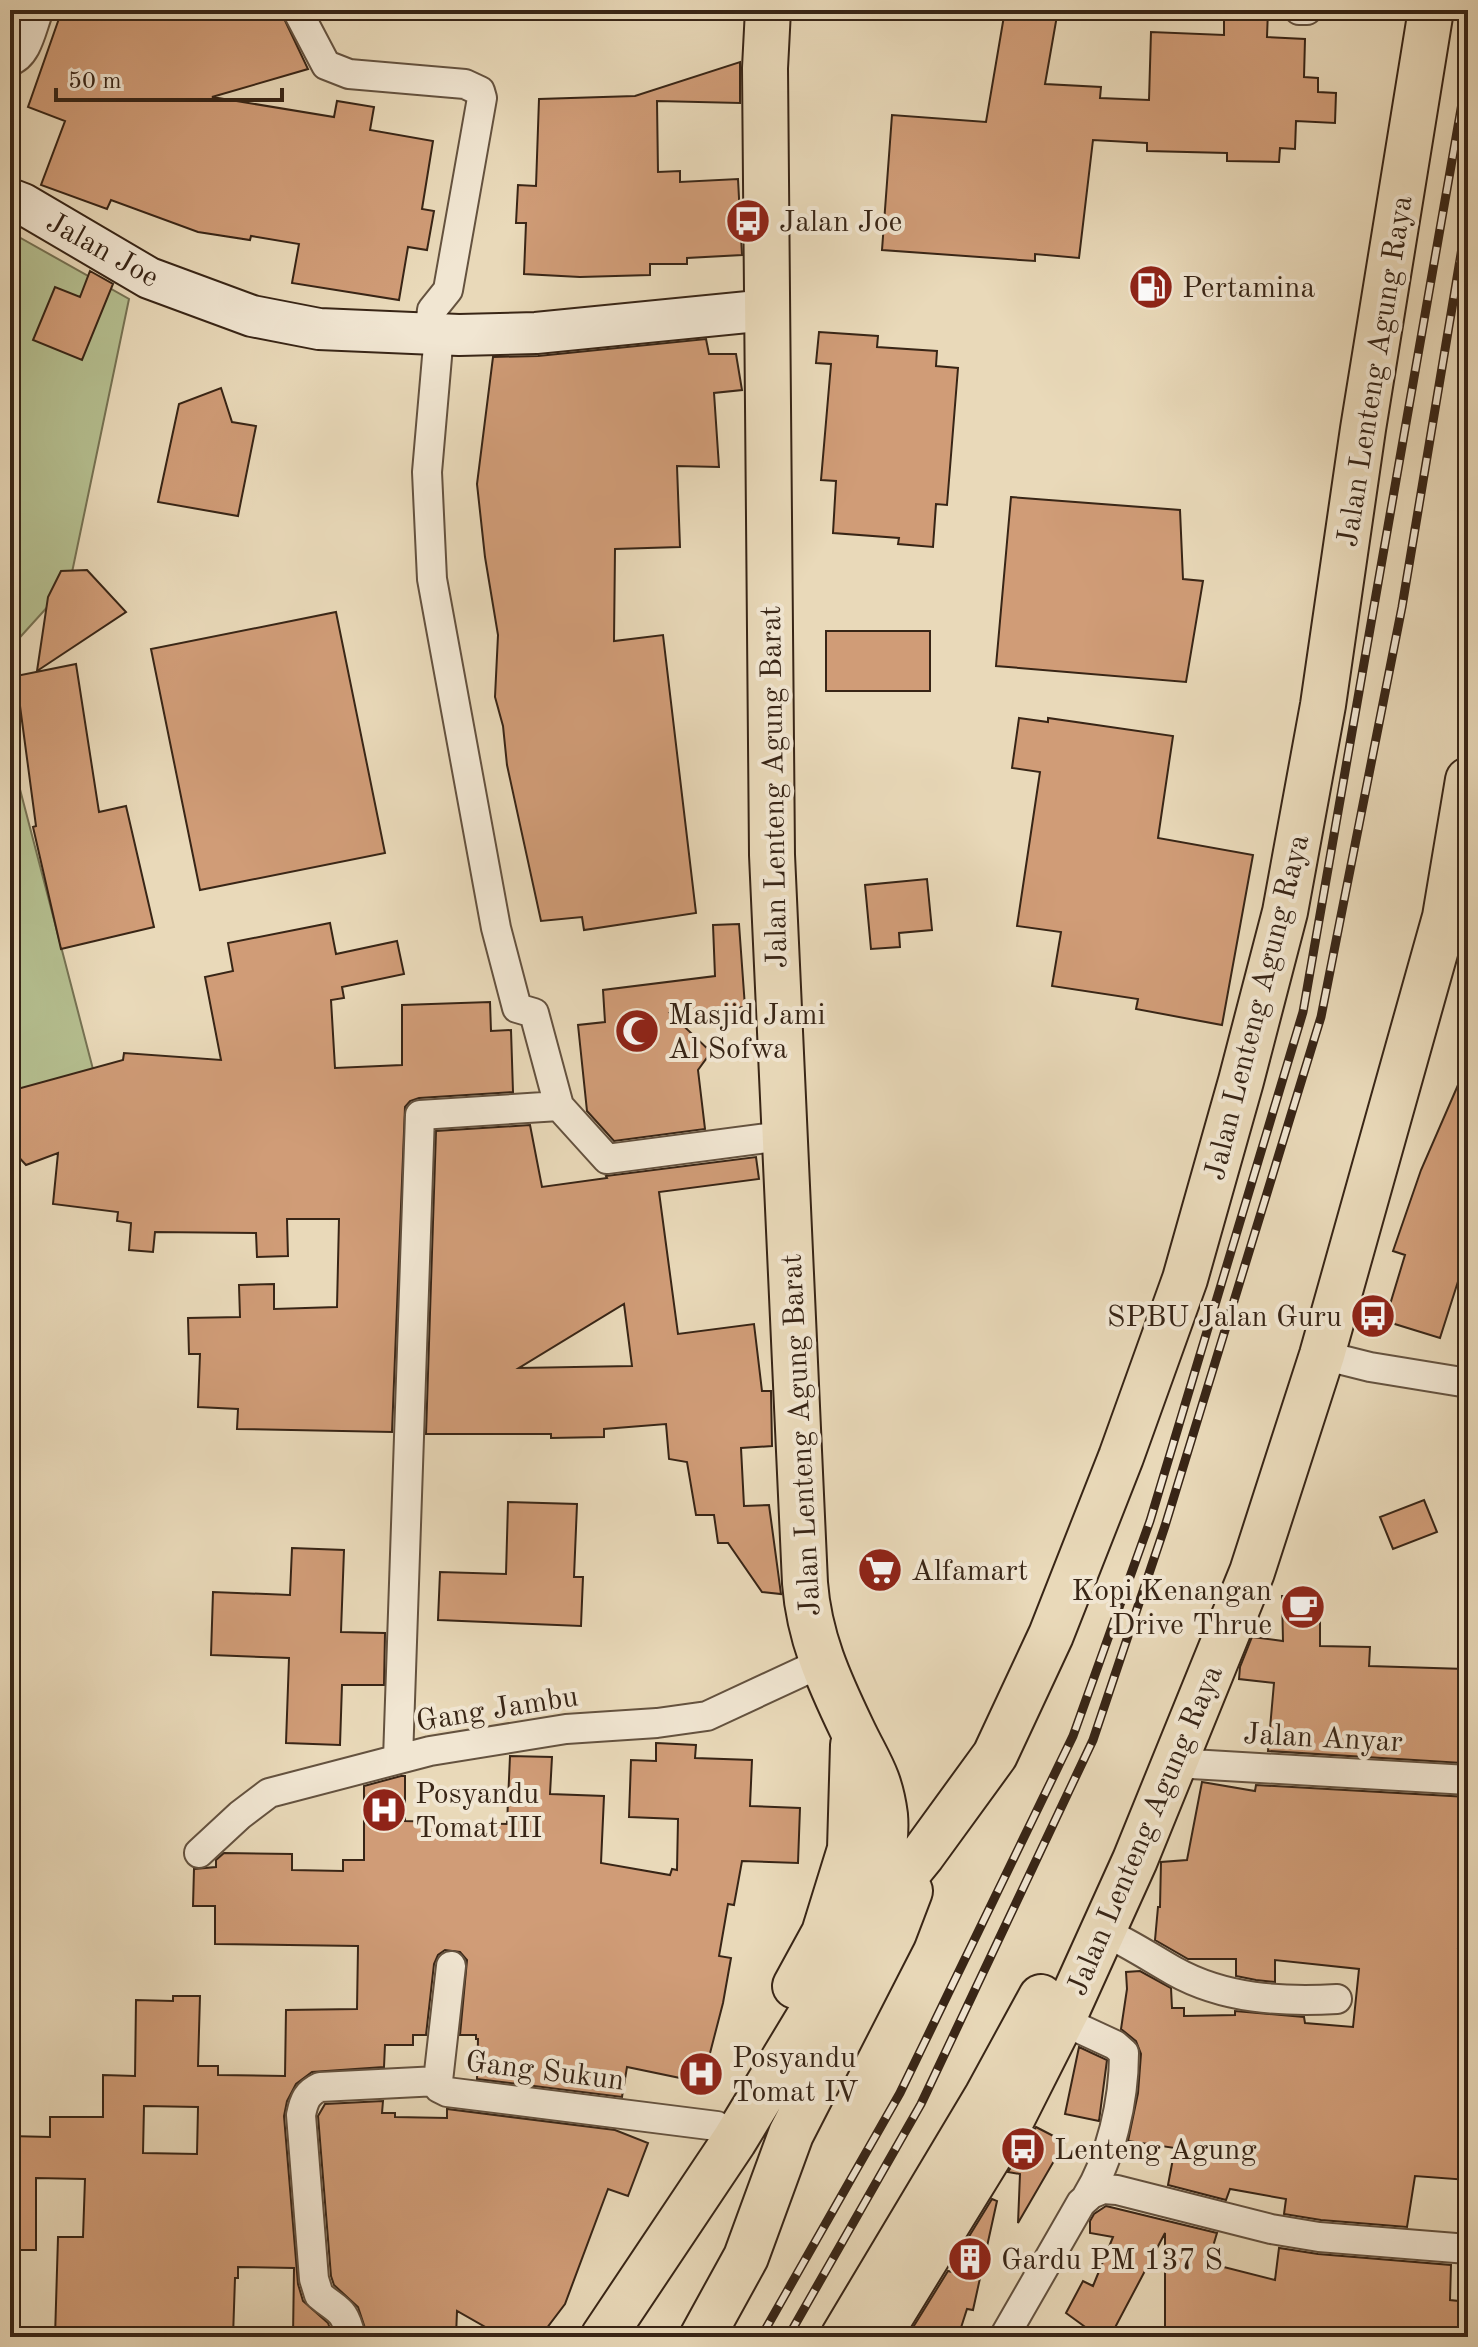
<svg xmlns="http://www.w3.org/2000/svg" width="1478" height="2347" font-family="'Old Standard TT',serif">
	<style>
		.green { fill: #b5bf90; stroke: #767253; stroke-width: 2 }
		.building { fill: #d09c77; stroke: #382516; stroke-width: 2; fill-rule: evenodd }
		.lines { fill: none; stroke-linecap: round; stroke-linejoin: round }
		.street-casing { stroke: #64523f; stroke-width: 32 }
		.secondary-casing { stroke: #382516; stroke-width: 44 }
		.primary-casing { stroke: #382516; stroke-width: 48 }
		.street { stroke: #f1e6d2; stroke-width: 28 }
		.secondary { stroke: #f1e6d2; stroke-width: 40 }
		.primary { stroke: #e9d9b9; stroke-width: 44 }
		.rail-casing { stroke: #382516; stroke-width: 9 }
		.rail { stroke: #f1e6d2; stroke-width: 6; stroke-dasharray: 18; stroke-linecap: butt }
		.labels { text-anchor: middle; stroke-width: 8; stroke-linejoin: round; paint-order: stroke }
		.poi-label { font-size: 30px; fill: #382516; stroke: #f1e6d2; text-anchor: start }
		.street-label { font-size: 30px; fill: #382516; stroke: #f1e6d2 }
	</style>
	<rect width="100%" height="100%" fill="#e9d9b9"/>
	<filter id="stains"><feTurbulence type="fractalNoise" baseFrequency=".0025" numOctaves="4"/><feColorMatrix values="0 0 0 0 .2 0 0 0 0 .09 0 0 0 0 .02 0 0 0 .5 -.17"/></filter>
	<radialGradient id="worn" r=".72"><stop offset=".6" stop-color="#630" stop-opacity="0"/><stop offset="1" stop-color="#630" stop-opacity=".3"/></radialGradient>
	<!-- green -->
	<path class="green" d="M10,232L129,299L70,582L13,645L10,667Z
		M10,751L94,1073L10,1096Z"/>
	<!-- building -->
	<path class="building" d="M62,10H280L308,69L212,97L334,117L337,101L374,107L370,130L433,141L422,209L434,211L427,250L408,247L399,300L292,283L299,244L251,236L250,240L198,232L111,200L107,209L41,185L65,121L28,107Z
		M1005,10H1058L1045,84L1101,87L1100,98L1149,100L1151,32L1224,35V10H1268L1267,37L1305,39L1304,77L1318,78V92L1336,93L1335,123L1296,121L1295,149L1280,148L1279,162L1227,161V153L1147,151V143L1093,140L1079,258L1035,254V261L882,250L892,115L986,122Z
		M740,62V103L657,101L658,172L680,171V182L738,179L742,255L687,258V264H650V275L580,277L524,274L526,223H516L518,185L536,186L539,99L635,96Z
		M90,271L113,284L82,360L33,340L55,287L80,297Z
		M819,332L878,336L877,347L937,351L936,366L958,368L947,505L936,504L933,547L898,544L899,538L833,533L836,481L821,480L831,364L816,363Z
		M706,339L709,354H736L742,390L714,393L719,467L677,466L680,547L615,549L614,641L663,635L696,913L584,930L582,917L541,921L507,765L503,726L495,697L498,635L485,557L477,484L493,357L538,356Z
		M221,388L232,422L256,426L238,516L158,502L179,404Z
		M1011,497L1180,510L1183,579L1203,581L1186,682L996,666Z
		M87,570L126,612L37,671L48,597L61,571Z
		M336,612L385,853L200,890L151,649Z
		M826,631H930V691H826Z
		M76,664L99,812L126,806L154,927L61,949L33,827L36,826L16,676Z
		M1019,718L1048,722V718L1173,736L1158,838L1253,855L1222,1025L1136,1009L1138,999L1052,986L1061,932L1017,926L1040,772L1012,768Z
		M927,879L932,930L899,933L900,947L871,949L865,885Z
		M330,923L336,954L397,941L404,974L342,987L344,998L331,1000L335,1068L402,1065V1005L490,1002L491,1031L511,1030L513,1092L419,1098L410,1101L405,1107L392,1432L237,1429L238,1409L198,1407L200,1354H189L188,1318L240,1317L239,1285L274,1284V1309L337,1307L339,1219H287L288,1256L257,1257L256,1233L155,1232L153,1252L129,1250L131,1223L117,1221L118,1212L53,1204L58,1153L26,1165L14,1152L10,1138V1091L123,1060L124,1053L221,1060L205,977L233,971L228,943Z
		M739,924L745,1007L670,1013L711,1052L698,1070L705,1129L614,1141L587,1111L578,1025L605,1022L603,990L715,976L713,925Z
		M1468,1062V1275L1461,1272L1440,1338L1385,1321L1405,1255L1393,1251L1421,1170Z
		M530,1125L542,1187L607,1178L606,1176L756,1157L759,1179L659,1192L678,1334L754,1324L762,1391H771L772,1446L741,1448L744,1506L769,1505L781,1594L762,1592L728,1543H718L714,1515H696L687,1462L669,1459L666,1424L604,1429V1437L551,1438V1434H426L436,1131ZM624,1304L632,1366L519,1368Z
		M1424,1500L1437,1532L1393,1549L1380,1517Z
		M508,1502L577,1504L574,1577H583L581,1626L438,1620L440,1572L506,1574Z
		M292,1548L344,1550L341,1632L385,1633L384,1685H342L340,1745L286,1743L289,1658L211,1655L213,1592L290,1595Z
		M1282,1596H1320V1646L1370,1647L1369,1666L1465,1669L1462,1763L1268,1751L1274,1683L1239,1679L1240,1667L1252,1637L1283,1641Z
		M656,1743L696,1745L695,1758L752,1760L750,1806L800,1808L798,1863L742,1861L734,1905L728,1904L719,1956L731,1958L723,2003L709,2057H714L709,2084L627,2067L622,2097L477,2079L478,2039H476V2035H460L467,1960L460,1952L445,1950L438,1955L434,1964L426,2035H413V2045H385L384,2067L312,2072L296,2084L287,2101L284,2116L298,2284L303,2301L328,2323L333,2337H293L294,2268L238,2267V2278H235L233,2337H55L58,2237H83L85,2179L36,2178V2250H10V2136L50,2137V2117H103V2075L135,2076L136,2000L173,2001V1996H200L198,2066H218V2075L285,2076L286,2010L357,2009L358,1946L215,1944V1906H193L194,1869L216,1867V1860L224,1853L292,1854V1870L343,1871V1860H364V1786L401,1776H405V1821L507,1824L510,1756L552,1757L550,1794L604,1796L601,1863L670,1875L672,1869L677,1870L678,1819L629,1817L631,1760L656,1761ZM144,2106L198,2107L197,2154L143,2153Z
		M1202,1782L1255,1791L1256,1785L1468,1797V1876L1458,1948L1468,1949V2180L1415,2176L1407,2227L1321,2220L1284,2214L1286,2199L1230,2189L1226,2200L1168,2185L1175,2148L1128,2141L1138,2093L1141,2054L1136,2041L1121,2029L1127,1989L1126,1972L1140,1971L1171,1988L1172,2008H1184V2016L1235,2015V2011L1304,2017L1305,2023L1353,2027L1359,1969L1275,1960V1982L1256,1980L1236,1976V1959H1188L1155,1940L1158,1907H1160L1161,1862L1187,1860Z
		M1079,2047L1107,2060L1099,2121L1065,2114Z
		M383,2101L382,2113H395V2117L447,2118V2109L615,2130L648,2143L628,2196L608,2189L565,2304L540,2337H503L457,2311L456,2337H368L358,2307L334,2285L331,2276L318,2116L325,2104Z
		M1036,2127L1065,2142L1018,2223L1020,2174L1008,2172Z
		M992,2199L997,2201L973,2310L967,2309L958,2337H907L948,2271L956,2273L965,2243Z
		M1106,2206L1217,2233L1208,2263L1275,2280L1279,2248L1318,2254L1451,2265L1450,2300L1468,2302V2337H1165V2233L1110,2337H1099L1066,2313L1083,2281L1093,2286L1113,2237L1090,2233V2221L1094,2214Z"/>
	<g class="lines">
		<!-- street casing -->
		<g class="street-casing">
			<path id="street" d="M297,10L326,65L349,74L465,84L480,91L482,98L448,290L432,310L429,333
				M1299,10H1307
				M10,61C28,56 32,26 39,10
				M439,334L427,472L432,579L496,928L517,1008L534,1013L559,1106L607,1159L783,1136
				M1322,1355L1370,1367L1468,1383
				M398,1759L420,1115L559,1106
				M1174,1763L1468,1780
				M199,1853L240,1815L269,1793L430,1751L566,1729L657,1723L707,1716L821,1663
				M1104,1932C1129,1943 1151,1958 1174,1971C1224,1999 1281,2002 1337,1999
				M451,1966L438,2081L439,2088L447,2092L717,2126
				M1061,2020L1115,2045L1124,2053C1124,2101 1111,2158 1086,2198
				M351,2337C344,2308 339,2312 319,2295L314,2279L301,2115C304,2100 307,2093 320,2087L438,2081
				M1004,2337L1081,2203L1091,2194L1103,2189L1117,2190L1271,2229L1319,2237L1468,2249"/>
		</g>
		<!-- secondary casing -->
		<g class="secondary-casing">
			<path id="secondary" d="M10,199L23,204L149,278L252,316L319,329L459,335L536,333L767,310"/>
		</g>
		<!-- primary casing -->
		<g class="primary-casing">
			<path id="primary" d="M768,10L765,68L772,855L805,1583C809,1637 829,1681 852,1729C868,1763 880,1776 885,1815C888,1848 876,1881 867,1912
				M795,1986L824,1933L850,1849L853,1745
				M603,2337L734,2141L862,1929L923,1854L995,1755L1051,1635L1121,1457L1185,1279L1241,1081L1285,912L1323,705L1363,429L1431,10
				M702,2337L746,2257L791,2134L894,1933L910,1891
				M843,2337L987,2096L1041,1997
				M878,2337L1013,2117L1069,2006L1135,1860L1252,1572L1322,1355L1445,917L1468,780"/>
		</g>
		<!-- street -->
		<use href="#street" class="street"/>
		<!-- secondary -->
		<use href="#secondary" class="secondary"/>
		<!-- primary -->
		<use href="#primary" class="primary"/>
		<!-- rail casing -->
		<g class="rail-casing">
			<path id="rail" d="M761,2337L900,2093L1073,1736L1150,1521L1303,1012L1468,69
				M788,2337L921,2104L1093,1740L1165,1526L1321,1017L1402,607L1468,212"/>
		</g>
		<!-- rail -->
		<use href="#rail" class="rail"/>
	</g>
	<!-- icons -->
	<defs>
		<g id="bus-disc" transform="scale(2.3)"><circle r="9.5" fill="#8f2418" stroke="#f1e6d2"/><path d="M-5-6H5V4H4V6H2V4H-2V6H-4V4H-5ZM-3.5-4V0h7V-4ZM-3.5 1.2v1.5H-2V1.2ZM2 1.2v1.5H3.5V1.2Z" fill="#fff"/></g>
		<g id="fuel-disc" transform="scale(2.3)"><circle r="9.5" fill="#8f2418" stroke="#f1e6d2"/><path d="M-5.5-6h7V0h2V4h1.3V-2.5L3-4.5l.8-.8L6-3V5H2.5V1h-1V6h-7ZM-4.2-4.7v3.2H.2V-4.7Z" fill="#fff"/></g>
		<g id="mosque-disc" transform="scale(2.3)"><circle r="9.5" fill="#8f2418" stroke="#f1e6d2"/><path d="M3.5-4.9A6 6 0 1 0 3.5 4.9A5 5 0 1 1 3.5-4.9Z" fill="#fff"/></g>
		<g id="supermarket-disc" transform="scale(2.3)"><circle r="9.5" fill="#8f2418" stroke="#f1e6d2"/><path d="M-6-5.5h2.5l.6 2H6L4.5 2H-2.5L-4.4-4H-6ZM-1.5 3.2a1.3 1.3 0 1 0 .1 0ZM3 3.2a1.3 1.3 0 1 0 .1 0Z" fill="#fff"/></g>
		<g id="cafe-disc" transform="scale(2.3)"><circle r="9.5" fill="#8f2418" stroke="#f1e6d2"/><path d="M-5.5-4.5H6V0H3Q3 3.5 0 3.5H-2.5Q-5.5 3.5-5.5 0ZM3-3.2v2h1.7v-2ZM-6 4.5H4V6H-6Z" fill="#fff"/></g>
		<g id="hospital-disc" transform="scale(2.3)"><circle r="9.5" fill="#8f2418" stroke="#f1e6d2"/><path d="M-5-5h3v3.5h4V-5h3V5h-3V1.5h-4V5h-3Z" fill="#fff"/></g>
		<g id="building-disc" transform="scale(2.3)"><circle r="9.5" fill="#8f2418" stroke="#f1e6d2"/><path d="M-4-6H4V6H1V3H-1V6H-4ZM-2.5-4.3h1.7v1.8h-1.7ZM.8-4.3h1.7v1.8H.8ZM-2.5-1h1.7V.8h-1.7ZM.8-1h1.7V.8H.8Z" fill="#fff"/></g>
	</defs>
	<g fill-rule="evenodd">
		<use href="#bus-disc" x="748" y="221"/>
		<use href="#fuel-disc" x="1151" y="287"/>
		<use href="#mosque-disc" x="637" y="1031"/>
		<use href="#bus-disc" x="1373" y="1316"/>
		<use href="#supermarket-disc" x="880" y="1570"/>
		<use href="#cafe-disc" x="1303" y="1607"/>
		<use href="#hospital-disc" x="384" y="1810"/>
		<use href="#hospital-disc" x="701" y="2074"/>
		<use href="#bus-disc" x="1023" y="2149"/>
		<use href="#building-disc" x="970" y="2259"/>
	</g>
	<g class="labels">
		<!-- poi labels -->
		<g class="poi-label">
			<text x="779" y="231">Jalan Joe</text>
			<text x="1182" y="297">Pertamina</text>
			<text x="668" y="1024">Masjid Jami<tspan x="668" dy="34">Al Sofwa</tspan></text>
			<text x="1342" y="1326" text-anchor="end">SPBU Jalan Guru</text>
			<text x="911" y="1580">Alfamart</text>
			<text x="1272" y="1600" text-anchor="end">Kopi Kenangan<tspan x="1272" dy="34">Drive Thrue</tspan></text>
			<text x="415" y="1803">Posyandu<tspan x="415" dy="34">Tomat III</tspan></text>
			<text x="732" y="2067">Posyandu<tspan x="732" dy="34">Tomat IV</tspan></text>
			<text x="1054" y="2159">Lenteng Agung</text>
			<text x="1001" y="2269">Gardu PM 137 S</text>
		</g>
		<!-- street labels -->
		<g class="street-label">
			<text transform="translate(103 249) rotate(29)" y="10">Jalan Joe</text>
			<text transform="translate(1374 371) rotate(-81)" y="10">Jalan Lenteng Agung Raya</text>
			<text transform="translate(773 787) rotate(-91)" y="10">Jalan Lenteng Agung Barat</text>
			<text transform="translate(1256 1007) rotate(-76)" y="10">Jalan Lenteng Agung Raya</text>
			<text transform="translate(800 1435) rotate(-93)" y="10">Jalan Lenteng Agung Barat</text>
			<text transform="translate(497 1708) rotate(-9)" y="10">Gang Jambu</text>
			<text transform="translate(1323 1737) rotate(3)" y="10">Jalan Anyar</text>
			<text transform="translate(1144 1830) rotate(-67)" y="10">Jalan Lenteng Agung Raya</text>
			<text transform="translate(545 2070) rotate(7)" y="10">Gang Sukun</text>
		</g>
	</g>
	<!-- margin -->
	<rect width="1478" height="2347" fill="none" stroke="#e9d9b9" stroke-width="40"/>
	<rect x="12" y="12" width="1454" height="2323" fill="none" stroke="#382516" stroke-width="4"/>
	<rect x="20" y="20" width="1438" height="2307" fill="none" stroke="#382516" stroke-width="2"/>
	<!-- scale -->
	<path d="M56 88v12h226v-12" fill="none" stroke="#382516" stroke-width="4"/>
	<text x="68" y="88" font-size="24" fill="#382516" stroke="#f1e6d2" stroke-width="6" paint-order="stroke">50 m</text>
	<rect width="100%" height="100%" filter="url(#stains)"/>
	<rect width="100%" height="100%" fill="url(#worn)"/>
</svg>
